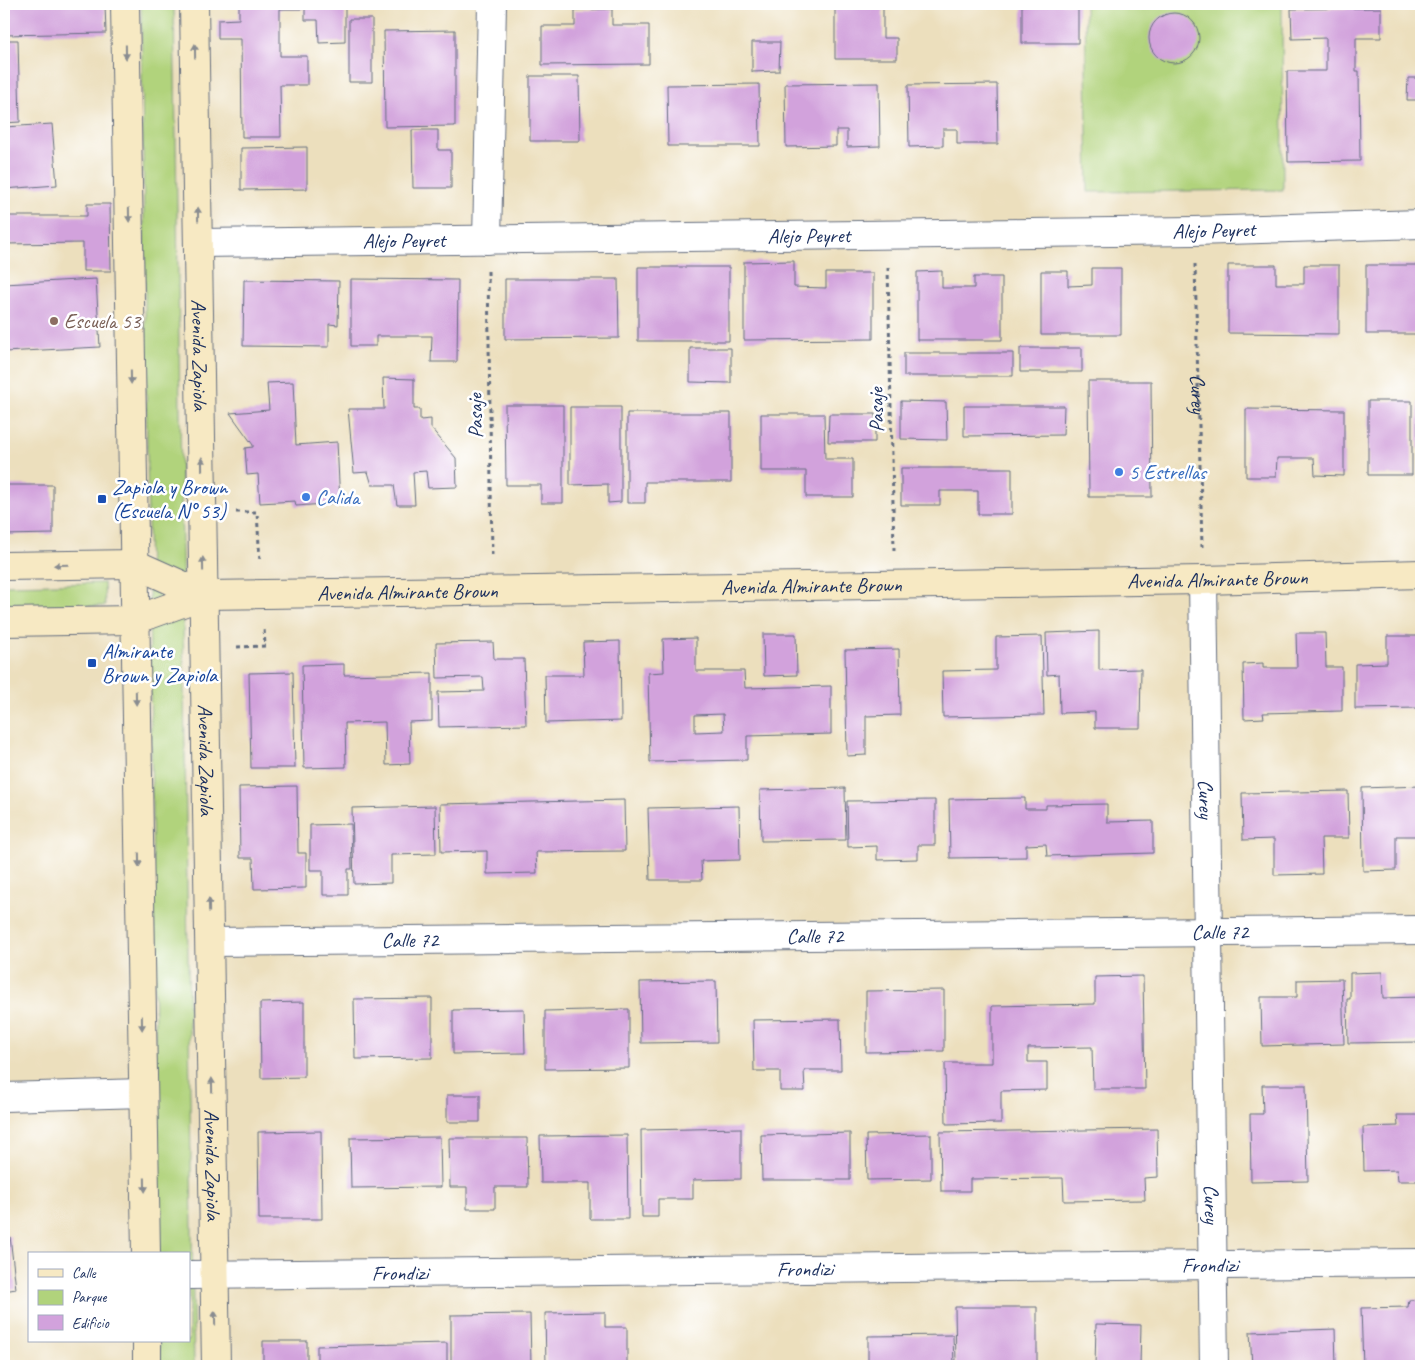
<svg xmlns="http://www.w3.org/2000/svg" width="1425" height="1370" font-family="Caveat,sans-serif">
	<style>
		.green { fill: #b1d37c; stroke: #66816d }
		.building { fill: #d2a2dc; fill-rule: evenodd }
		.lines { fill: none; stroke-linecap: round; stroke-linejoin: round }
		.minor-casing { stroke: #646d7f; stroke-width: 30 }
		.secondary-casing { stroke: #646d7f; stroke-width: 30 }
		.path { stroke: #646d7f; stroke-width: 3; stroke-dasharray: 4 4; stroke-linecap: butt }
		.minor { stroke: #fff; stroke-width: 28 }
		.secondary { stroke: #f7e9c3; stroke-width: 28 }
		.oneway { fill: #898c90 }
		.education-dot { fill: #8d6e63; stroke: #fff; stroke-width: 2 }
		.shop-dot { fill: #3f7fe0; stroke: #fff; stroke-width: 2 }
		.transit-dot { fill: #1a4fb4; stroke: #fff; stroke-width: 2 }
		.labels { text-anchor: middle; stroke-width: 5; stroke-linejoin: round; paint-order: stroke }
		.street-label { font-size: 21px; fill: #1b2f5e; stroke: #fff }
		.education-label { font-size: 21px; fill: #785e54; stroke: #fff; text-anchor: start }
		.shop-label { font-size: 21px; fill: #366cbe; stroke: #fff; text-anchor: start }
		.transit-label { font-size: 21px; fill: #164399; stroke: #fff; text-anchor: start }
	</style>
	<rect width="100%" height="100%" fill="#fff"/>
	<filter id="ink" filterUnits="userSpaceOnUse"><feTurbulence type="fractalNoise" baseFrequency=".02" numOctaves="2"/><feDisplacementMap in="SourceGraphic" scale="10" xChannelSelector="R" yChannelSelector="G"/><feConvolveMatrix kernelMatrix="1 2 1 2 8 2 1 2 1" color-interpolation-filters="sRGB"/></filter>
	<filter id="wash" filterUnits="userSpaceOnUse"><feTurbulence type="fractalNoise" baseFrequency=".0096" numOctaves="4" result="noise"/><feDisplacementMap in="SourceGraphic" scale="20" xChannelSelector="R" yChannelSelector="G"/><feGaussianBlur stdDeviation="1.12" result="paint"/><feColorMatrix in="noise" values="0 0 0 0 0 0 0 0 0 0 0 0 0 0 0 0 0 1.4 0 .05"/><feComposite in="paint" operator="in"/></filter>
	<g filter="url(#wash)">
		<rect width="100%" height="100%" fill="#ecdfbd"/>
		<!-- green -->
		<path class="green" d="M141,4H174L194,1366H160L159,1341H189V1254H158Z
			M1085,4H1282L1283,190L1088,192Z
			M104,583L105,606L4,607V585Z"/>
		<g id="blocks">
			<!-- building -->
			<path class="building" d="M4,4H105L106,33L4,35Z
				M239,4H303V9H280V56H307V85H280L281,137H242L241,39H218V20L239,19Z
				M305,4H345V42L319,43L318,20H305Z
				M385,4H428V5L385,6Z
				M835,4H883V38H897V59H835Z
				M1022,4H1078V43H1022Z
				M1381,8V38H1356V71H1359L1360,161L1288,162L1287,71H1326V38L1292,39L1291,9Z
				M612,9V25H649V64L542,65V26H575V10Z
				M1149 38a25 25 0 1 1 50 0a25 25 0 1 1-50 0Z
				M349,19H372V82H349Z
				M455,30V126L385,127L384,31Z
				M4,40H18L20,122L4,123Z
				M752,42H780L779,71L752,72Z
				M530,76H579L580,141H530Z
				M1408,78H1421V100H1407Z
				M879,83L880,146L847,147V130H836V146L786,147L785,84Z
				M759,84L760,146H668L667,85Z
				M997,84L998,144H957V129H943V146L909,147L908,85Z
				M52,124L57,185L4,189V127Z
				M412,130H438V150H451V188H413Z
				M307,147V189L241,190V148Z
				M87,204H110L111,271H83V243L4,244V216H87Z
				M794,261V287L826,288V273H873V339L744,340V262Z
				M1228,265H1276V284H1304V265H1339V334L1228,333Z
				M1366,265H1421V334H1366Z
				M638,267H729V341H638Z
				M1092,268H1121V335H1041V271H1068V286L1092,285Z
				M942,271V288H974V277H1002V340H917V272Z
				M96,279L100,347L4,352V284Z
				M351,279L458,280L457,362H431L432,336H376V346H351Z
				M505,279H618L619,338L505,339Z
				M244,280L339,281L338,325L329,324V347L243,346Z
				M690,348H731V383L690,382Z
				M1020,348H1082V372H1020Z
				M904,353H1013V376H904Z
				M383,378L414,379V409H420V420L431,419V428L456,458L457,487L428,488L426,471L413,472L415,505H397L394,485H372L368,472L354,473L348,409H384Z
				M1088,381H1151L1152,497H1089Z
				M293,382L296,445L337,442L340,503L296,506L295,501L260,503L258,474L247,475L245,448L253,447V445L230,413L269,410L267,383Z
				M901,401L946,402L947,440L901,439Z
				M1368,401H1412V475H1368Z
				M1418,401H1421V449H1418Z
				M505,405H563V503H541V485H506Z
				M964,406H1064L1063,435L964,436Z
				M570,407H621V502L608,503V484L570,485Z
				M1246,409L1344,410V476L1315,475L1314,458H1277L1276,477H1246Z
				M627,413H731V482H645V503H627Z
				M761,414H824L825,459H853V497H806V471H761Z
				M829,414H875V442H828Z
				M901,468H1012V514H978V491H940V505H901Z
				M4,485H53V534L4,535Z
				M1099,631V670L1141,669L1140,728H1095V712L1060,713L1059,674L1047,675L1046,633Z
				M1296,633H1325L1326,667H1342V711L1263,713L1264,718L1244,719L1243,664L1263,663V668H1297Z
				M763,634H796L797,675L764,676Z
				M1042,636L1044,715L943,717L942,671L996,670V637Z
				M1387,636H1421V708L1355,709V664L1387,663Z
				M696,638V671H744L745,688L831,686V734L747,736V760L650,762L648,673L664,672L663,639ZM723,714L724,731L695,732V715Z
				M620,641L621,721L546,723L545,675H584L583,642Z
				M493,642L494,659H524L526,725L439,727L438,692L484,691L483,677L437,678L436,643Z
				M899,649L900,715L866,716V755L847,756L845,650Z
				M344,664V675L432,673V721L409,722L410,764L386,765L385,722L345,723L346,767L304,768L302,665Z
				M293,672L295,768H251L249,673Z
				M297,786L298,853H306V888L254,889L253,858H240L239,787Z
				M1421,786V836H1396V870L1363,871L1362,788Z
				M845,788L846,840L761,841L760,790Z
				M1348,791L1349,838H1321L1322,874L1274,875V839L1243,840L1242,793Z
				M1025,798V809H1046V805L1107,804V822L1153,821V853L1047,856L1046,844L1026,845V857L950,858L949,799Z
				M624,800L625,851L536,852L537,873L487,874V851L441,852L440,804Z
				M935,800V845H918V859L877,860V846L848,847L847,801Z
				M435,806L436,854L391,855V883L354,884L352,808Z
				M739,806L740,860L701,861L702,880H650L648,808Z
				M351,824L352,869H348V895H323V870H310V825Z
				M1382,972L1383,998L1421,997V1042L1348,1043L1347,999H1350V973Z
				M1143,976L1145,1089H1093L1092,1047L1028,1048V1062H1047V1090L1001,1091V1123L946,1124L945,1063H992V1006L1095,1004V977Z
				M1342,979L1344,1044L1262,1046L1261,997H1297V980Z
				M716,981L717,1042L641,1043L640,982Z
				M944,990V1051L866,1052V991Z
				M432,998V1058L355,1059L354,999Z
				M304,1002V1077L261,1078L260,1003Z
				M524,1009L525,1053L453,1054V1010Z
				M629,1009V1068L545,1069V1011Z
				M840,1019L841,1070H804L805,1091H780V1071H754L753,1020Z
				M1262,1085H1306L1308,1181L1251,1182L1250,1114H1263Z
				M447,1095H480V1122H447Z
				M1397,1115H1421V1181H1398L1397,1170L1364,1171L1363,1127L1398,1126Z
				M741,1128V1179L693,1180V1199H658V1217H642L641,1130Z
				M1157,1129L1158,1177L1144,1178L1145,1200L1064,1201L1063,1178L970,1179V1191H941L940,1132Z
				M321,1131L322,1219H259L258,1132Z
				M850,1133V1180H762L761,1135Z
				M931,1134V1179L867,1180L866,1135Z
				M627,1135L628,1219H590V1183H541L540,1136Z
				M440,1137L441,1187L351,1188L350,1138Z
				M449,1138H527L528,1187H495V1209H467V1187H450Z
				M10,1236L16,1289L4,1291V1237Z
				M1421,1299V1366H1363L1361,1308L1408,1307L1409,1300Z
				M955,1307H1037V1366H956Z
				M605,1312V1327H627V1366H546L545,1313Z
				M530,1314L531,1366H451V1315Z
				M1096,1324L1141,1325L1140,1366H1095Z
				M1335,1329L1336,1366H1252L1250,1332Z
				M953,1335L954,1366H868V1336Z
				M263,1341H307V1366H263Z
				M447,1343V1366H317V1346Z"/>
		</g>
	</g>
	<g filter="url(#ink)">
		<use href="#blocks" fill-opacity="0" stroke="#646d7f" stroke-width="1"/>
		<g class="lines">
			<!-- minor casing -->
			<g class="minor-casing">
				<g id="minor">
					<path d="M487,240L492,4"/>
					<path id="s2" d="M198,243L1194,231L1421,224"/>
					<path id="s3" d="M1203,580L1214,1366"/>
					<path id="s4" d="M210,942L1421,930"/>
					<path d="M4,1097L143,1093"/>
					<path id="s5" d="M189,1275L1421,1263"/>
				</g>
			</g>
			<!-- secondary casing -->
			<g class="secondary-casing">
				<g id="secondary">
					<path d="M125,4L146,1254"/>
					<path id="s6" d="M194,4L216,1366"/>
					<path d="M4,566L135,564L204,595"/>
					<path id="s7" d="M4,622L135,620L204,595L1203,580L1421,574"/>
					<path d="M147,1341V1366"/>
				</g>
			</g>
			<!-- path -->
			<g class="path">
				<path id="s1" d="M1195,264L1202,547"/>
				<path d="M888,267L894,551"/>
				<path d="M488,271L492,557"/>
				<path d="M236,512H257L260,562"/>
				<path d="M237,647L265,646L264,628"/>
			</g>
			<!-- minor -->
			<use href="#minor" class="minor"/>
			<!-- secondary -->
			<use href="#secondary" class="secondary"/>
		</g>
		<!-- one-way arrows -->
		<defs><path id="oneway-solid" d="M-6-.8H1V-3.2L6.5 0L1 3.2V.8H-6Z" transform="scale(1.25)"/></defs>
		<g class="oneway">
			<use href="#oneway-solid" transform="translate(195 51) rotate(-91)"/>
			<use href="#oneway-solid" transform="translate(126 52) rotate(89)"/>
			<use href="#oneway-solid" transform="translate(198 214) rotate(-91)"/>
			<use href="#oneway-solid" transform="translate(129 215) rotate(89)"/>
			<use href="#oneway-solid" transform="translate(131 377) rotate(89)"/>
			<use href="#oneway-solid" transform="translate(202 464) rotate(-91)"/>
			<use href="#oneway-solid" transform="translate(203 564) rotate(-91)"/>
			<use href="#oneway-solid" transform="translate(61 565) rotate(179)"/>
			<use href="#oneway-solid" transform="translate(136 698) rotate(89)"/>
			<use href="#oneway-solid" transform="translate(139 860) rotate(89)"/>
			<use href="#oneway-solid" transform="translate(209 905) rotate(-91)"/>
			<use href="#oneway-solid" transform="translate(142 1023) rotate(89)"/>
			<use href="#oneway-solid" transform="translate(212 1085) rotate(-91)"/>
			<use href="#oneway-solid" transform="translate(145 1185) rotate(89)"/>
			<use href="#oneway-solid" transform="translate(215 1318) rotate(-91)"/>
		</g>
	</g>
	<!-- markers -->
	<circle class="education-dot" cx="54" cy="321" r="5"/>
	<g class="shop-dot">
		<circle cx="1119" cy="472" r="5"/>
		<circle cx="306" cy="497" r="5"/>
	</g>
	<g class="transit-dot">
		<rect x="97" y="494" width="10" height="10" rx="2.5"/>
		<rect x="87" y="658" width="10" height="10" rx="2.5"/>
	</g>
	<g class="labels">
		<!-- street labels -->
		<g class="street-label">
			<text dy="7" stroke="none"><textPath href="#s2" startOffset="1016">Alejo Peyret</textPath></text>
			<text dy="7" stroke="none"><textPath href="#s2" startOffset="611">Alejo Peyret</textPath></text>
			<text dy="7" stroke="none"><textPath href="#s2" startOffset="206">Alejo Peyret</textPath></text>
			<text dy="7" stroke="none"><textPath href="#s6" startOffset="351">Avenida Zapiola</textPath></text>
			<text dy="7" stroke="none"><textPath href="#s1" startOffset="130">Curey</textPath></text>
			<text transform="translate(876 410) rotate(-91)" y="7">Pasaje</text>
			<text transform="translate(475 416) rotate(-91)" y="7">Pasaje</text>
			<text dy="7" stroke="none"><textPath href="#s7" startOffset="1218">Avenida Almirante Brown</textPath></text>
			<text dy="7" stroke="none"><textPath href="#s7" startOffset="812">Avenida Almirante Brown</textPath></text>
			<text dy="7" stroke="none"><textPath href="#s7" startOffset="408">Avenida Almirante Brown</textPath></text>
			<text dy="7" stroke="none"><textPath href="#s6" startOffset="756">Avenida Zapiola</textPath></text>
			<text dy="7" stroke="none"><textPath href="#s3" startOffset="219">Curey</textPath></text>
			<text dy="7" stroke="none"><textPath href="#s4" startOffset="1010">Calle 72</textPath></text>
			<text dy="7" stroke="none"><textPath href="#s4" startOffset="605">Calle 72</textPath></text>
			<text dy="7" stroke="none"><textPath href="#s4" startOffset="200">Calle 72</textPath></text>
			<text dy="7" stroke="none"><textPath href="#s6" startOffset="1161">Avenida Zapiola</textPath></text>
			<text dy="7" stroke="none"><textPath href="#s3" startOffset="624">Curey</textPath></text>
			<text dy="7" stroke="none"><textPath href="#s5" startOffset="1021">Frondizi</textPath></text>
			<text dy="7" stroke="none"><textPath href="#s5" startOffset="616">Frondizi</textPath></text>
			<text dy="7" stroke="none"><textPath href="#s5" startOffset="211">Frondizi</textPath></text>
		</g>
		<!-- education labels -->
		<g class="education-label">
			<text x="64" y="328">Escuela 53</text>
		</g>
		<!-- shop labels -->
		<g class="shop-label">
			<text x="1129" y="479">5 Estrellas</text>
			<text x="316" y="504">Calida</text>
		</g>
		<!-- transit labels -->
		<g class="transit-label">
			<text x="112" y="494">Zapiola y Brown<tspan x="112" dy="24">(Escuela N° 53)</tspan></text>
			<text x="102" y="658">Almirante<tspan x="102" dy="24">Brown y Zapiola</tspan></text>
		</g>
	</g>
	<!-- margin -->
	<rect width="1425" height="1370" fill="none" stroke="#fff" stroke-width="20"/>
	<!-- legend -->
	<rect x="28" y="1252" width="162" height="90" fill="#ffffff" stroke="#a4acbf"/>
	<rect x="38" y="1269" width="25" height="8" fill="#f7e9c3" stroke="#a4acbf"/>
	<text x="72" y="1278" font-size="15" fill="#1b2f5e">Calle</text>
	<rect x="38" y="1290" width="25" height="15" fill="#b1d37c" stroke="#a4acbf"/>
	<text x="72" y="1302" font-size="15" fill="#1b2f5e">Parque</text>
	<rect x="38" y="1315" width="25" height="15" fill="#d2a2dc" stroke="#a4acbf"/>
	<text x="72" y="1328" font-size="15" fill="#1b2f5e">Edificio</text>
</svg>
